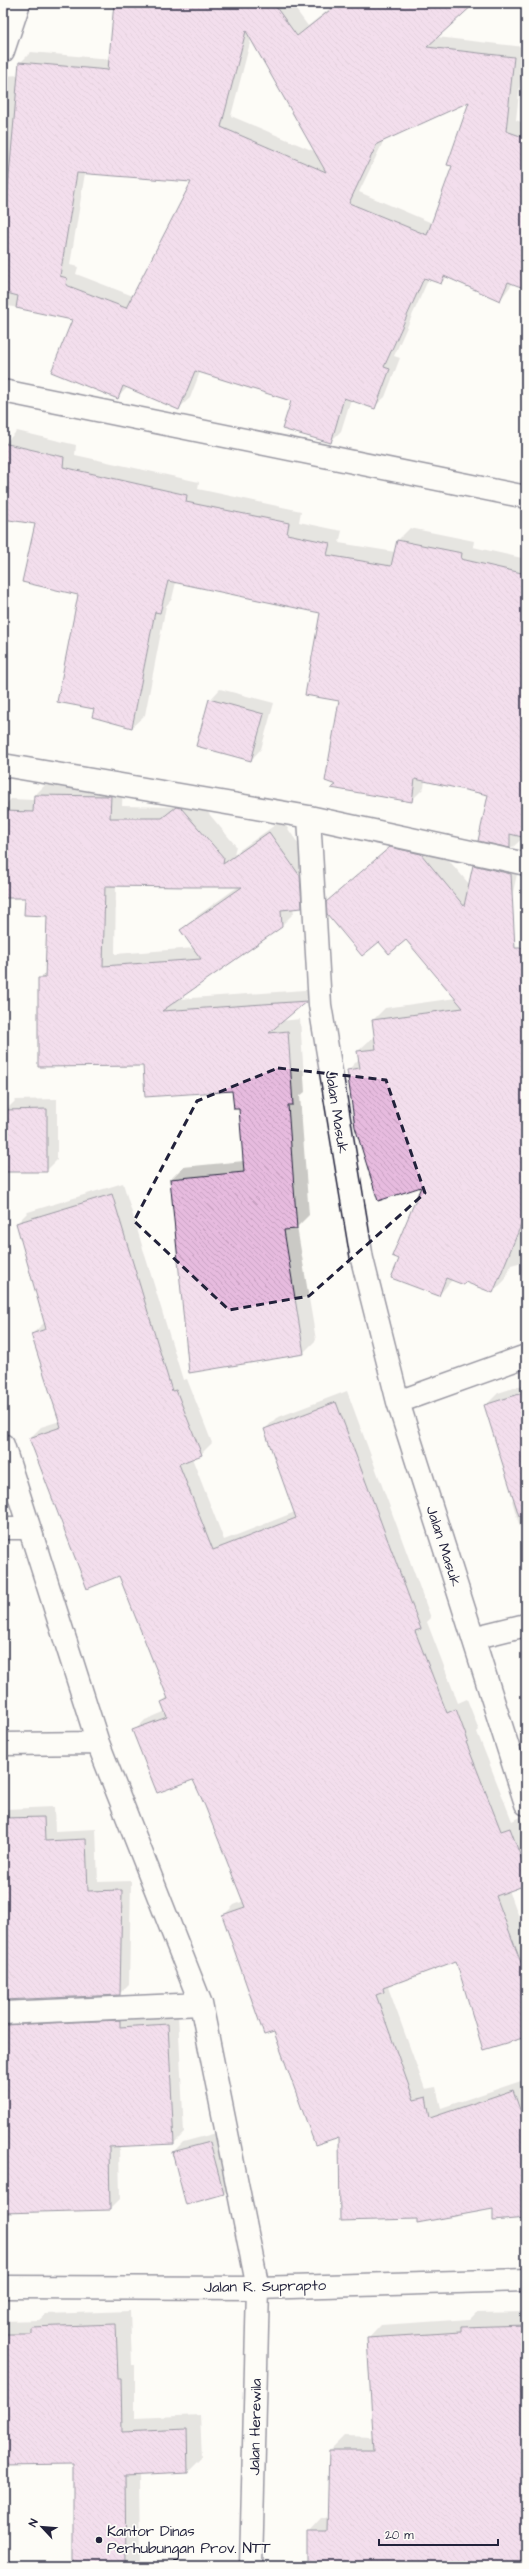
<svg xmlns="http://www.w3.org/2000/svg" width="529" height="2569" font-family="'Architects Daughter',sans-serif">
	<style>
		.shadow { fill: #0003; fill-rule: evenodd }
		.building { fill: url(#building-back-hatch); stroke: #22223b; fill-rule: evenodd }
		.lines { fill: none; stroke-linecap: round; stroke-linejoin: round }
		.street-casing { stroke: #22223b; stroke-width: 25 }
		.secondary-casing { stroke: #22223b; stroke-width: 25 }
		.street { stroke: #fdfcf7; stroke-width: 22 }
		.secondary { stroke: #fdfcf7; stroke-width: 22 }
		.marked { fill: none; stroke: #22223b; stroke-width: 3; stroke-dasharray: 8 5; stroke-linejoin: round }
		.poi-dot { fill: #22223b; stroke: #fdfcf7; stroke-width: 1.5 }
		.labels { text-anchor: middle; stroke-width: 3.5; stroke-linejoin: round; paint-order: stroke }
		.street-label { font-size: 15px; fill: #22223b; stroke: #fdfcf7 }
		.poi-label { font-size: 15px; fill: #22223b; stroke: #fdfcf7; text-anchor: start }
	</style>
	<defs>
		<pattern id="building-back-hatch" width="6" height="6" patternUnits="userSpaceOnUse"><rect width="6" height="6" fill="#e7bbdf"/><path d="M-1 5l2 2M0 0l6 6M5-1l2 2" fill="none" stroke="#c6a0c0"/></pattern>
	</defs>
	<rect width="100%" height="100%" fill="#fdfcf7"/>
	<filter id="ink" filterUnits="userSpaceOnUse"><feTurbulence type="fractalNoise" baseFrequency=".025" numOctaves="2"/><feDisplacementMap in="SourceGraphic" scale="8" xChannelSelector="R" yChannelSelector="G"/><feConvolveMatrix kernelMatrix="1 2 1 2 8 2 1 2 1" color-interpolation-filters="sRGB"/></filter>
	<g filter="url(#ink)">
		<!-- shadow -->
		<path class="shadow" d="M115,3H291L308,26L337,3H474L437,37L524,47L516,120L526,124V288L513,283L500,300L448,276L441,283L429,278L394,356L400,358L385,397L374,407L351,399L341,431L330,442L292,400L200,372L190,398L179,408L128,387L118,397L73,319L3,305L5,170H3V76L19,75L20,63L31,52L110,59ZM251,39L316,152L231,116ZM470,100L454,166L432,223L359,192L384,140ZM85,173L192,181L133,296L76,274L78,267L70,265Z
			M17,431L76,445L75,455L199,482L198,489L301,511L299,522L342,531L339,543L395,552L398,540L410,528L474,541L473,547L526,559V835L513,847L479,840L489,794L425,780L424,788L411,801L333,788L337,784L340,700L321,612L176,582L172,599L166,606L145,715L132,727L95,708L80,594L36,523L3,518L4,444Z
			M220,689L274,703L261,749L251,760L210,700Z
			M47,783L123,784L122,806L175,807L189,795L194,796L236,846L234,854L282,820L312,864L314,895L301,907L293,908L294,913L281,926L178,999L318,989L282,1021L300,1019L305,1092L300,1096L309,1215L297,1227L316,1340L303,1353L171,1179L183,1167L244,1161L240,1108L233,1090L144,1065L39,979L47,971L48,915L26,897H3V807L11,799L34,800L35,795ZM116,885L239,886L194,918L182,930L195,948L115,954Z
			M404,836L433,842L470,885L474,866L486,854L520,861L498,958L526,964V1261L511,1265L505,1280L493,1292L466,1281L463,1284L452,1280L439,1295L400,1259L422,1186L348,1070L359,1059L358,1051L371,1039L375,1038L373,1020L385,1008L456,998L406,938L380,941L328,902Z
			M57,1099V1160L46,1171L5,1111L16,1100Z
			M123,1183L183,1380L187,1379L212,1443L201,1454L192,1458L224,1540L295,1512L265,1429L276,1418L347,1391L431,1618L427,1622L458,1703L467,1699L479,1730L477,1732L512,1821L521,1817L526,1830V1884L509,1890L526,1936V2036L457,1960L388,1987L425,2089L436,2087L441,2108L524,2080L526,2217L494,2220V2207L418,2218L340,2135L274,2030L223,1916L234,1905L244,1901L194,1778L134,1731L145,1720L166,1711L162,1702L168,1696L119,1575L30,1438L41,1427L60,1421L32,1334L45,1322L17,1223L28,1212Z
			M526,1384V1547L512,1501L514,1498L485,1406L498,1393Z
			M3,1782H6V1809L54,1807L55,1831L96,1829L98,1882L131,1881L129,1984L119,1994H3Z
			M51,2014L178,2015L184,2133L174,2143L119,2146L120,2199L110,2209L3,2212V2051L41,2024Z
			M220,2132L235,2182L224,2193L187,2203L173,2152L183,2142Z
			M130,2311L132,2365H135V2418L200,2415L202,2458L188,2472L139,2474L140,2566H74V2463L3,2464V2321L39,2320L46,2314Z
			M526,2312V2566H308V2532L321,2518H328L330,2450L344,2436L374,2437L368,2339L381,2325L470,2319L476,2313Z"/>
		<!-- building -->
		<path class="building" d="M114,3H273L297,36L339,3H475L427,47L514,57L506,131L526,138V289L508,282L500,301L444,276L441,284L424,278L384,367L390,369L375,409L344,398L331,443L282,429L291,401L195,371L179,410L123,386L118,399L51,372L72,320L16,308L18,296L3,292V210L6,211L19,62L108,70ZM246,31L326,172L221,127ZM469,102L447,165L452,166L427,235L349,203L377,144ZM77,173L191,182L126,308L66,285L67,278L60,276Z
			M3,443L64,457L63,467L187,495L186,502L289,523L287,534L330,543L327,555L391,566L397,540L462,553L461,559L526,574V838L510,834V848L478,841L488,795L415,779L412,802L331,788L336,785L325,781L339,701L305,695L320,613L168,581L160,613L155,612L132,728L92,717L94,709L57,702L78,595L22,582L35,524L3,519Z
			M209,699L264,714L251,761L196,746Z
			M34,795L111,796L110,818H162L176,807L181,808L224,858L223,864L269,832L300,876L302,908L281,910L282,927L162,1011L307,1001L269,1033L288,1031L293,1105H288L297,1229L284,1230L304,1354L189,1373L170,1179L244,1172L239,1109H234L232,1091L145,1097L143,1066L38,1067V978H45L47,916L24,915L25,898H3V811L33,812ZM105,886L191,887H242L180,930L201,959L103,966Z
			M390,847L421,854L464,906L473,865L511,874L515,948H524L526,991V1213L493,1293L465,1282L464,1285L446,1278L439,1296L391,1278L399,1259L392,1256L421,1187L378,1201L355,1127L347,1070L360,1068L357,1051L376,1049L372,1020L463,1008L406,940L389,954L379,942L362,956L327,914L326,902Z
			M47,1109V1172H4V1110Z
			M112,1194L172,1391L176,1390L202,1455L179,1464L213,1550L296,1518L264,1429L336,1402L421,1629L415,1631L447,1713L456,1709L468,1741L466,1742L501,1831L510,1828L526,1871V1885L496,1896L526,1976V2037L483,2050L456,1961L383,1988L384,1992L376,1995L414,2100L426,2097L430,2118L513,2090L523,2118L526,2218L493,2221V2209L417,2223V2219L340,2221L339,2137L315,2145L274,2032L264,2035L222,1915L245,1907L205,1806L193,1780L157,1793L132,1730L167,1717L161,1702L168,1699L119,1576L87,1589L29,1438L61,1427L31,1334L46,1329L16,1223Z
			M526,1392V1515L519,1516L484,1405Z
			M44,1817L45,1841L86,1839L88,1891L122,1890L120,1995L3,2000V1818Z
			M120,2020V2027L168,2024L174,2144L109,2147L110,2210L3,2213V2025Z
			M210,2142L224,2194L186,2205L172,2152Z
			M116,2324L118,2379H121L122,2432L187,2429L188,2473L125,2476L126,2566H73V2464L3,2465V2334H31V2327Z
			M526,2325V2566H307V2531H327L329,2450H374L367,2338L461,2332V2327Z"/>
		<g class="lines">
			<!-- street casing -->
			<g class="street-casing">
				<path id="street" d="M3,51L19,3
					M3,391L526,497
					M3,765L309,817L526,864
					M309,817L320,1005L362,1259L398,1402L526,1804
					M398,1402L526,1356
					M3,1445L98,1743L201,2004L258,2288L251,2566
					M3,1528H29
					M473,1638L526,1625
					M3,1744L98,1743
					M3,2013L201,2004"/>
			</g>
			<!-- secondary casing -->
			<g class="secondary-casing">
				<path id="secondary" d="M3,2287L258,2288L526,2280"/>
			</g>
			<!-- street -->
			<use href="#street" class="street"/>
			<!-- secondary -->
			<use href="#secondary" class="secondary"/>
		</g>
	</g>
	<!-- marked area -->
	<path d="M0 0H529V2569H0ZM278,1068L386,1080L425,1193L309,1296L229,1310L134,1221L197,1101Z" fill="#fdfcf7" fill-opacity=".55" fill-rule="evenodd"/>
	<path class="marked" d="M278,1068L386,1080L425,1193L309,1296L229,1310L134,1221L197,1101Z"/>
	<!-- markers -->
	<circle class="poi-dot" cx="99" cy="2540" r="4"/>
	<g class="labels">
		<!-- street labels -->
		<g class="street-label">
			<text transform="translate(337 1112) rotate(81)" y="5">Jalan Masuk</text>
			<text transform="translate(444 1546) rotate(72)" y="5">Jalan Masuk</text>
			<text transform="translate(265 2286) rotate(-1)" y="5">Jalan R. Suprapto</text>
			<text transform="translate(255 2427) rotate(-89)" y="5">Jalan Herewila</text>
		</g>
		<!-- poi labels -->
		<g class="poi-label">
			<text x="107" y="2536">Kantor Dinas<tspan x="107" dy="17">Perhubungan Prov. NTT</tspan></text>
		</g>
	</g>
	<!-- margin -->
	<rect width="529" height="2569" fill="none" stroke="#fdfcf7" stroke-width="16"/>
	<rect x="8" y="8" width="513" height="2553" fill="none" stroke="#22223b" stroke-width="1.5" filter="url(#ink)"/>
	<!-- north arrow -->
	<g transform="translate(42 2527) rotate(296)" stroke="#fdfcf7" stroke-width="3" paint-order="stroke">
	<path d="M0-3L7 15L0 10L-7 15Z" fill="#22223b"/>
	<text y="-6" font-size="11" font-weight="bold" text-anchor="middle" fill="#22223b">N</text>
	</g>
	<!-- scale -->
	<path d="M379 2539v6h119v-6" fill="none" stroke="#22223b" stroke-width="2"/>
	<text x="385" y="2539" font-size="12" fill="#22223b" stroke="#fdfcf7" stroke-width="3" paint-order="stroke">20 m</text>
</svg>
